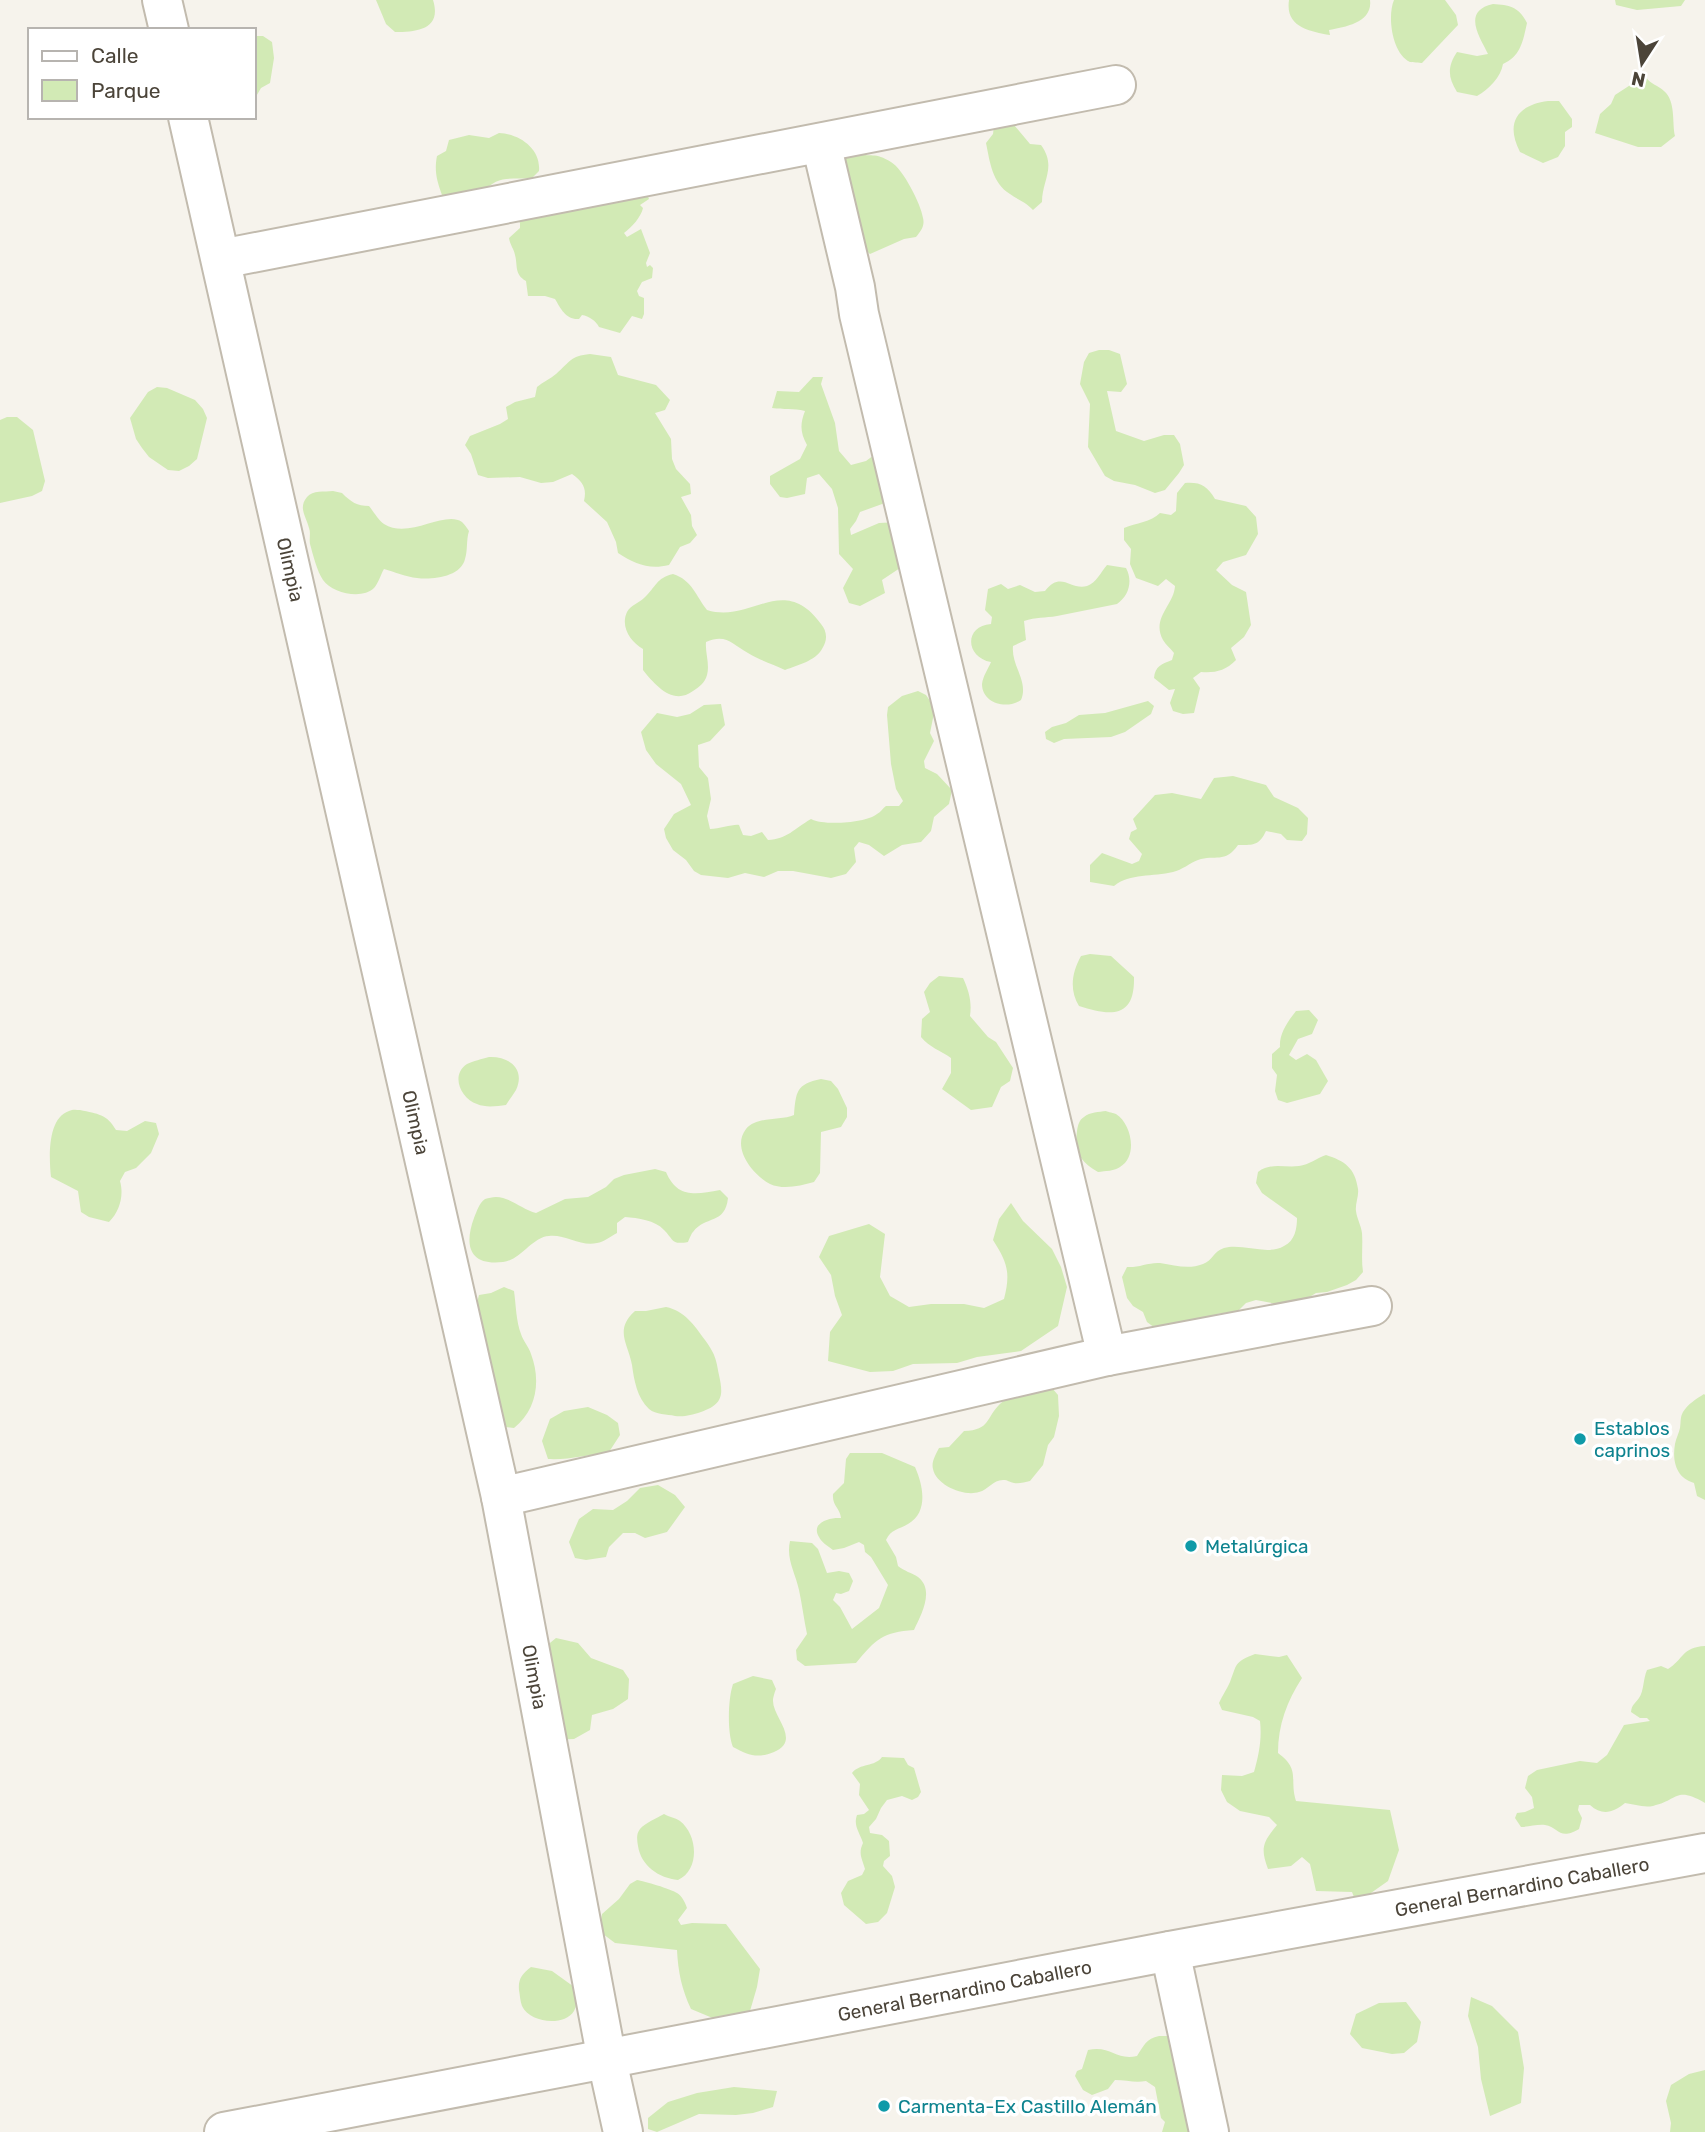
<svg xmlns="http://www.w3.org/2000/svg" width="1705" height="2132" font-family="Rubik,sans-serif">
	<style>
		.green { fill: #d2eab5 }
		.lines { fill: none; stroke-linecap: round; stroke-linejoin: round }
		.minor-casing { stroke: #c2bbae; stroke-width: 42 }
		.minor { stroke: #fff; stroke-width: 38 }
		.culture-dot { fill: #0f9aa8; stroke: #fff; stroke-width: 2.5 }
		.labels { text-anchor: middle; stroke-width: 7; stroke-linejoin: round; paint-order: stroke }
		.street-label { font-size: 19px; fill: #4b4439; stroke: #fff }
		.culture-label { font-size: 19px; fill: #0d838f; stroke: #fff; text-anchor: start }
	</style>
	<rect width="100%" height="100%" fill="#f6f3ec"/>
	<!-- green -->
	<path class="green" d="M376,0H433C442,29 418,32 395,32L386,24Z
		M1289,0H1370C1373,22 1346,27 1329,30L1330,35C1309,31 1285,27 1289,0Z
		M1394,0H1445L1456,15L1458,25L1422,63C1420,63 1412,62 1410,62C1392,54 1387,16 1394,0Z
		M1615,0H1685L1681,6L1637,10L1616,5Z
		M1493,4C1510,5 1519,7 1527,23C1523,41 1521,56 1503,64C1501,77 1489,89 1477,96L1457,92C1448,78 1447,67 1457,52L1477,56L1488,54C1479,36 1462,11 1493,4Z
		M254,36H263L272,42L274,58L270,83L261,88L254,100Z
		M1646,77C1651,85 1658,85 1664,91C1676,101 1672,123 1675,136L1661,147H1638L1595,133L1600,114L1611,104L1615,95L1641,78Z
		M1548,101H1559L1572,119V127L1565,132V146L1558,157L1543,163L1520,152C1505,123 1517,105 1548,101Z
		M1009,119L1030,144L1041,145C1057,167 1042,180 1042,202L1033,210C1026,202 1018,200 1010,194C992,183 990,162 986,143L993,134L994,126Z
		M499,133C520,134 541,149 539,171L532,178C511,180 497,174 483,193L452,199L442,195C437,181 434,171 437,156L446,151L449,140L469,135L489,138Z
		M855,154C871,157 875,152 891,162C903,169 921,204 923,218C925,226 921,231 916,237L904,239L870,254L862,247L859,215L845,197V155Z
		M647,194L649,199L640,205L643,208C641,217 632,227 624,233L627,237L641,229L650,253L646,263L647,267L650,265L653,268L652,278L642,282L637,291L639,296L644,298V314L642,319L632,316L620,333L599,327C596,321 589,316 582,315L579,319C566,320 561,309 555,299L545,296H528L526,281C514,274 518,266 515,255C514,249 510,245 509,238L520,228V223L517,218Z
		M1099,350H1109L1120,354L1127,384L1121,392L1107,391L1116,431L1144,441L1164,435H1174L1180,444L1184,465L1179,473L1165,490L1155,493L1135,485L1114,481L1105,476L1088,447L1090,404L1080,384L1084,362L1089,353Z
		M590,354L611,357L618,375L656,385L670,400L665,410L655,413L671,439L672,459L676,469L690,484L691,494L681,497L691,515L692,526L697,535L690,543L680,547L669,565C649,570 635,564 618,553L616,542L607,522L584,501C587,488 583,482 572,474L553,482L541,483L520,477L488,478L478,475L471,454L465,445L470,436L500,424L508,419L506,407L515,402L535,397L537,387C543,382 550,379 556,374C570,362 570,356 590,354Z
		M813,377H823L821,384L835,423L839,451L851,465L866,461L878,452L896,499L860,512L856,521L850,529L851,535L879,523L898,522L900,568L882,580L885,593L860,606L849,603L843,588L853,569L839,554L838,508L832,489L819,474L807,478L805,494L787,498L780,497L770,484V476L800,459L807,445C800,432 800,424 805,411C793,408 784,410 772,408L777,391L799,392Z
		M157,387L167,388L195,400L203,409L207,418L197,459L189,466L179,471L168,470L149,457L142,448L136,439L130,418L148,392Z
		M7,417H17L33,430L45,481L42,491L32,496L0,503V420Z
		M1185,483C1201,482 1207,486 1215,499L1246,506L1256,517L1258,534L1246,555L1223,562L1216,570L1232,585L1246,592L1251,625L1244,637L1231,648L1236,660C1225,671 1215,673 1201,672L1193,678L1200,688L1194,713L1183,714L1173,711L1170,703L1175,689L1169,690L1154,678C1155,666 1162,664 1172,660L1174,653C1170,648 1166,645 1163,640C1151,618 1174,605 1175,586L1166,579L1158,586L1136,578L1130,564L1131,549L1124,540V528C1136,523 1151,522 1160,513L1171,515L1176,511L1177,493Z
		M333,491L342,493C351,502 357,506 369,506C374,512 378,520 384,524C409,540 444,510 462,522C465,525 467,528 469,531C466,540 468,550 465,559C461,577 432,580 417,578C406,577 395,572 384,569C381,574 378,584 374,588C362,600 332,593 323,580C317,571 313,555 310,544C309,538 311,533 309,528C306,516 298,508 307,497C313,490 324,492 333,491Z
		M1107,565L1126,568C1133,581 1129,596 1117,604C1097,608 1077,612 1057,616C1045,618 1036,617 1024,621L1026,640L1013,646C1011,666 1029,681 1021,700C1006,710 982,703 982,684C983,676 988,669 991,662C965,657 964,626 991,624L992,617L985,610L988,589L1001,584L1008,589L1020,585L1035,592L1045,591C1061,570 1071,591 1087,586C1096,583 1101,572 1107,565Z
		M673,574C692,580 696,596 707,610C751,624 783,572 821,624C827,631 828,640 822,649C815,661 798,665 785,670C773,664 759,660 748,653C732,644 726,633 706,642C705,653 710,664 707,675C705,683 699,687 693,691C673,706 655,685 643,670V649C631,642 620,627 627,612C631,605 639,603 644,598C656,587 656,578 673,574Z
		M918,691L926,695L935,708L930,733L934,741L924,761L925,768L937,774L952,790L949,804L934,817L931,831L921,842L902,845L884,856L869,845L859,842L854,848L856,862L846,874L831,878L793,871H778L764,877L745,873L728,878L701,875L694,871L686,860L673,850L666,838L664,829L674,814L691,805L681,784L656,764L646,750L641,732L657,713L677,717L690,714L704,705L721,704L725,725L710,741L698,745L699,767L708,778L711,799L707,816L710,829C720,829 733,824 739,825L743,835L751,836L762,832L768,840C787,839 794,829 811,819C824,826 866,823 877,814C881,812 883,808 886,806H899L903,801L896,789L891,764L887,715L888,707L902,696Z
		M1148,701L1154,706L1151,714L1125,732L1111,737L1064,739L1054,743L1046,739L1045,732L1052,727L1066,723L1079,715L1105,713Z
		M1233,776L1266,785L1274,797L1298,808L1308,818L1307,834L1302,841L1287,840L1281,834L1266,831C1259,846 1253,845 1238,845C1225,864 1215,854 1198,860C1190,863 1182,870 1173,872C1153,877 1130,873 1114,886L1090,882V865L1102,853L1132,864L1139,861L1142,854L1129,839L1131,832L1137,829L1133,819L1155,795L1172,793L1201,799L1214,778Z
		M1090,954L1111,956L1134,977C1135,1019 1110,1016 1079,1006C1069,990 1072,972 1081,956Z
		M939,976L963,978C969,991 972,1002 970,1016L988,1037L996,1042L1013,1068L1010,1081L1001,1087L992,1107L971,1110L942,1089L951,1073V1058C940,1050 930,1048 921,1037L922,1019L930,1012L924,992L930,983Z
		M1309,1010L1318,1020L1312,1034L1298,1039L1289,1055L1296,1060L1307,1054L1316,1060L1328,1081L1320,1094L1287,1103L1278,1100L1275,1091L1277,1075L1272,1068V1054L1280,1047C1279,1034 1288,1021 1296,1011Z
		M489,1057C508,1056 526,1068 516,1090C513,1095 509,1100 506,1105C497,1106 486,1108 477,1104C461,1099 450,1075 467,1064C473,1061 482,1059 489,1057Z
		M821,1079L831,1081L838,1089L847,1108V1117L841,1127L821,1132L820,1173L814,1182C800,1186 783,1190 770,1184C753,1175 731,1148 746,1129C757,1116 780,1121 794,1115C796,1092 796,1084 821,1079Z
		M80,1110C98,1114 107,1114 116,1130L127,1131L145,1121L156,1123L159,1134L151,1153L136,1168L125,1172L120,1181C124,1195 120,1211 109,1222L89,1217L81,1212L78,1191L51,1177C49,1159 47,1118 69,1111C73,1109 77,1110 80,1110Z
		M1106,1111C1108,1112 1114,1113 1116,1114C1132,1124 1138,1157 1120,1167C1115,1171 1105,1171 1098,1172C1080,1161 1074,1153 1077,1131C1078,1125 1079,1120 1084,1117C1090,1112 1099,1112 1106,1111Z
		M1326,1155C1345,1161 1355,1168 1358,1189C1359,1196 1355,1204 1356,1211C1357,1219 1361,1225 1362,1233C1363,1246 1361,1259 1363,1272L1356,1280L1347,1285L1327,1292L1316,1293L1298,1304L1287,1306L1256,1300L1246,1303L1238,1311L1217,1314L1208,1320L1155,1328L1147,1322L1143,1312L1133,1306L1127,1298L1122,1277L1127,1267C1138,1268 1149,1262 1160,1263C1175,1265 1188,1270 1203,1264C1212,1261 1214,1251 1224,1248C1243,1243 1267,1256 1284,1246C1295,1241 1297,1228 1297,1218L1262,1193L1256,1183L1258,1172C1271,1162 1284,1168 1299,1166C1309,1165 1317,1158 1326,1155Z
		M655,1169L666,1172C677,1198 695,1195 720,1190L728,1198C725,1225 706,1215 693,1232C692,1232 688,1242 688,1242C671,1245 674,1240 664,1230C655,1220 638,1218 625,1217L617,1223V1233C611,1236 604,1242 597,1243C581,1247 565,1234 549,1236C532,1237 521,1260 503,1262C469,1266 464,1245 474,1218C477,1211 479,1203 485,1199C489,1198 492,1197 496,1197C510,1197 523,1210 536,1213L565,1199L588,1197L606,1187L614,1179L624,1175Z
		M1011,1203L1023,1221L1052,1249L1061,1267L1067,1287L1058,1326L1021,1351L977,1357L957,1363L913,1364L893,1371L870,1372L828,1361L830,1332L842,1315L835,1296L831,1275L819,1257L829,1236L869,1224L885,1234L880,1277L890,1296L909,1307L931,1304H964L984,1308L1004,1299C1011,1272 1007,1262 993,1240L999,1219Z
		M504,1287L514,1291C516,1305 516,1321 521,1334C523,1341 529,1347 531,1354C541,1380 537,1410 514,1428L495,1426L471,1325L479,1295L491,1293Z
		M666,1307C685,1311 694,1325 705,1340C715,1354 716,1358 719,1375C723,1394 724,1404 701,1412C691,1415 685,1417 675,1416C667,1414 656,1415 649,1409C637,1398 634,1380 632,1365C628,1343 614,1330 635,1311H646Z
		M1030,1385L1052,1388L1058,1395L1059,1416L1054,1437L1048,1445L1043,1465L1030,1481C1025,1482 1019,1484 1014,1483C1008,1482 1009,1480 1003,1480C993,1480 988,1490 979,1492C964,1497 936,1485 933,1469C931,1462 936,1454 939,1448L949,1447L964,1431C991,1430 985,1418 1001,1403C1010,1396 1021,1391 1030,1385Z
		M1704,1394L1705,1395V1500L1697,1496L1694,1483C1676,1478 1672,1461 1675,1444C1676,1438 1679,1433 1680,1428C1681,1422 1680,1417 1683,1412C1688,1404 1696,1399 1704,1394Z
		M588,1407L607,1415L618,1423L620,1435L609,1452C588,1455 569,1460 548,1459L542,1441L550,1419L564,1411Z
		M850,1453H882L915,1467C923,1485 929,1512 908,1524C898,1530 891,1529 886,1540L896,1557L898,1566C904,1571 912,1573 918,1577C935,1590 921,1615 914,1630C883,1632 876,1639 856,1663L805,1666L797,1660L796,1650L807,1634C804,1620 802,1604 799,1590C795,1572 786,1559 790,1541L812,1543L818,1549L827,1573L839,1571L849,1573L853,1581L849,1591L841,1594L836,1593L833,1600L840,1607L852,1629L879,1608L888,1585L871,1557L865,1552L864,1545L859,1542L844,1548L833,1550C828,1546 821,1542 819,1537C810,1522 831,1517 841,1518C840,1508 832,1506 833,1494L844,1483L846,1459Z
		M658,1485L675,1495L685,1507L667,1532L645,1538L635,1533H623L609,1547L606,1557L586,1560L575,1558L569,1542L579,1519L593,1509L613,1510L627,1501L640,1488Z
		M556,1638L578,1643L591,1658L623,1670L629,1679L628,1699L613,1709L592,1715L590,1730L574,1739L552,1740L523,1665Z
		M1705,1646V1803C1675,1786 1679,1800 1653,1806C1643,1808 1634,1804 1625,1803C1613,1813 1602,1816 1590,1805H1579L1578,1810L1582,1818L1579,1829C1559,1841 1559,1827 1545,1825C1538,1824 1528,1827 1521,1827L1515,1818L1517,1813L1525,1812L1534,1808L1532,1797L1525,1788L1528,1776L1537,1770L1580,1761L1597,1763L1607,1755L1624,1725L1650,1721L1647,1718H1640L1631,1712C1632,1704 1634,1705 1639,1698C1644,1691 1643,1679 1647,1670L1661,1666L1668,1669C1683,1660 1682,1647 1705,1646Z
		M1255,1654L1279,1657L1287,1655L1302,1678C1287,1701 1278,1725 1278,1753C1301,1770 1289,1779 1296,1801L1390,1810L1399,1850L1388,1881L1361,1900L1354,1897L1352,1892L1316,1891L1310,1864L1302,1857L1291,1866L1268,1869C1260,1848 1263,1842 1277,1825L1269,1817L1240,1811L1227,1802L1221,1790L1222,1775L1242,1776L1254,1772C1259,1754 1262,1739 1260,1721L1253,1717L1222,1710L1219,1703C1222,1696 1227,1689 1230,1682C1237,1664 1234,1662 1255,1654Z
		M753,1676L772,1680L776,1689C775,1691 773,1698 773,1700C772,1717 802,1740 774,1752C757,1759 748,1755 733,1747C727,1732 728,1699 733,1684Z
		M882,1757L904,1758L908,1765L914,1768L921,1792L918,1797L912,1800L902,1796L887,1800L881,1808L876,1819L869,1827L870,1833L882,1835L889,1841L890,1856L884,1861L883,1866L892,1876L895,1887L887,1913L878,1922L866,1924L844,1905L841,1893L848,1881L862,1875L865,1869C862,1858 858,1854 863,1843C860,1833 853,1826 857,1815L864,1814L869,1810L859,1795L860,1784L852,1773C860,1763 875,1767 882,1757Z
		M664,1814C669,1817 676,1818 680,1821C698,1835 700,1870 678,1880C659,1878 641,1866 638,1846C637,1840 636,1834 640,1829C645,1823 657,1818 664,1814Z
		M637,1880C644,1881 671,1889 677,1893C682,1896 685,1902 687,1908L678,1920L681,1925L692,1923L726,1924L760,1969L757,1987L750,2011L715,2019L691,2009C682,1990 678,1972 677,1950L615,1943L599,1931L602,1914L619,1899L630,1884Z
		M531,1967L552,1971L577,1989C577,1997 578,2004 574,2011C564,2027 530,2023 522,2006C520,2001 520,1995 519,1990C518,1979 522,1974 531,1967Z
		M1471,1997L1492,2006L1518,2032L1524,2068L1521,2103L1490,2116L1481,2079L1478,2047L1468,2016Z
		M1406,2002L1421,2022L1417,2042L1404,2053L1392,2054L1362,2048L1350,2034L1356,2014L1379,2003Z
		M1159,2036H1169L1212,2132H1162L1165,2122L1161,2118L1155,2087L1146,2081C1135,2083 1126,2080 1115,2080L1108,2089L1092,2095L1083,2090L1075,2076L1077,2071L1082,2069L1088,2050C1111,2045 1116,2061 1137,2056C1144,2045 1146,2039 1159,2036Z
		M1705,2070V2132H1670L1671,2123L1666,2101L1671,2085L1689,2074Z
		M734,2087L777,2091L773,2107L753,2113L736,2115L699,2114L657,2132L648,2129V2118L668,2102L697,2093Z"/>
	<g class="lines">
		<!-- minor casing -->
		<g class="minor-casing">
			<g id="minor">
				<path d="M162,0L169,30"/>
				<path id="s1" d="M188,117L501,1497L607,2060L623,2132"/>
				<path d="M821,143L855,287L859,314L1107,1356"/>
				<path d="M221,259L1116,85"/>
				<path d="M501,1497L1107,1356L1372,1306"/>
				<path d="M1170,1951L1209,2132"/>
				<path id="s2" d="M224,2132L1170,1951L1705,1853"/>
			</g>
		</g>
		<!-- minor -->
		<use href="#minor" class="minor"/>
	</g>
	<!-- markers -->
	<g class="culture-dot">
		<circle cx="1580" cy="1439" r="7"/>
		<circle cx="1191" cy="1546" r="7"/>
		<circle cx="884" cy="2106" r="7"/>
	</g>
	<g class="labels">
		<!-- street labels -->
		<g class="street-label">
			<text dy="7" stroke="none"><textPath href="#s1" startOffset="464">Olimpia</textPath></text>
			<text dy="7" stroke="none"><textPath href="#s1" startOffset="1031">Olimpia</textPath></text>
			<text dy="7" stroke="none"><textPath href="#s1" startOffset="1598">Olimpia</textPath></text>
			<text dy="7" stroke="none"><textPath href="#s2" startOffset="1321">General Bernardino Caballero</textPath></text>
			<text dy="7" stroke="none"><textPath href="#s2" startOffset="754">General Bernardino Caballero</textPath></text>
		</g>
		<!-- culture labels -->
		<g class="culture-label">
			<text x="1594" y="1435">Establos<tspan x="1594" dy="22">caprinos</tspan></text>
			<text x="1205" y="1553">Metalúrgica</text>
			<text x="898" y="2113">Carmenta-Ex Castillo Alemán</text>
		</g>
	</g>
	<!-- legend -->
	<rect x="28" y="28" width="228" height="91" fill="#ffffff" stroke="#b7b4b0" stroke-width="2"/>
	<rect x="42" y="51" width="35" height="10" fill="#ffffff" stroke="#b7b4b0" stroke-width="2"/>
	<text x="91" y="63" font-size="21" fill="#4b4439">Calle</text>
	<rect x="42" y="80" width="35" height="21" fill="#d2eab5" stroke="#b7b4b0" stroke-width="2"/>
	<text x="91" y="98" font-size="21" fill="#4b4439">Parque</text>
	<!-- north arrow -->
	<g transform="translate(1642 63) rotate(192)" stroke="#ffffff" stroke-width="5" paint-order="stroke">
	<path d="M0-5L12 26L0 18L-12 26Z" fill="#4b4439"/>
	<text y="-10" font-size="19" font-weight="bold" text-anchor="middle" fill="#4b4439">N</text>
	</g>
</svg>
